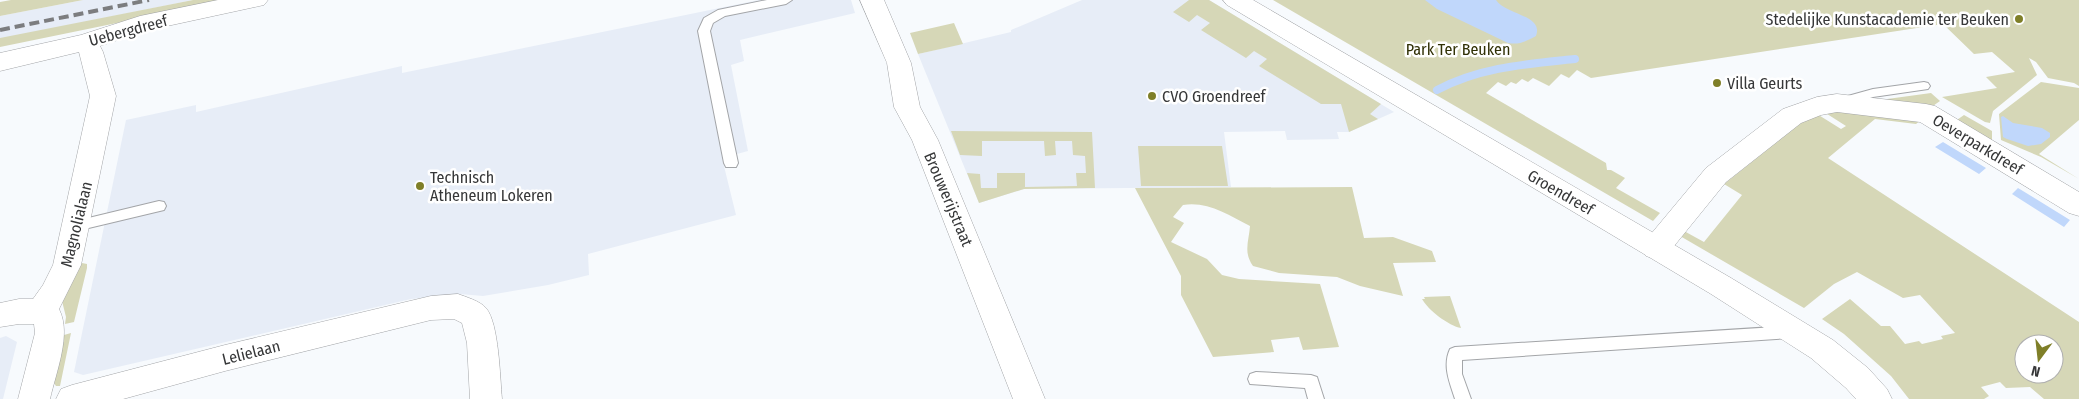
<svg xmlns="http://www.w3.org/2000/svg" width="2079" height="399" font-family="'Fira Sans Condensed',sans-serif">
	<style>
		.built { fill: #e7edf7 }
		.green { fill: #d6d7b7; fill-rule: evenodd }
		.water { fill: #c0d7fb }
		.lines { fill: none; stroke-linecap: round; stroke-linejoin: round }
		.stream { stroke: #c0d7fb; stroke-width: 8 }
		.service-casing { stroke: #a3a5a8; stroke-width: 2 }
		.minor-casing { stroke: #a3a5a8; stroke-width: 1 }
		.tertiary-casing { stroke: #a3a5a8; stroke-width: 1 }
		.service { fill: #fff; fill-rule: evenodd }
		.minor { fill: #fff; fill-rule: evenodd }
		.tertiary { fill: #fff; fill-rule: evenodd }
		.rail { stroke: #7c7d7f; stroke-width: 4; stroke-dasharray: 10 5; stroke-linecap: butt }
		.poi-dot { fill: #7f7f28; stroke: #fff; stroke-width: 2 }
		.labels { text-anchor: middle; stroke-width: 5; stroke-linejoin: round; paint-order: stroke }
		.poi-label { font-size: 16px; fill: #363738; stroke: #fff; text-anchor: start }
		.street-label { font-size: 16px; fill: #363738; stroke: #fff }
		.park-label { font-size: 16px; fill: #303005; stroke: #fff }
	</style>
	<rect width="100%" height="100%" fill="#f7fafd"/>
	<!-- built -->
	<path class="built" d="M83,0H193L0,39V16Z
		M759,0H851L855,13L740,40L744,61L731,65L748,151L722,158L736,215L588,254L589,275L548,285L483,296L460,294L411,299L83,375L74,372L126,120L196,105V112L402,66V73Z
		M1082,0H1209L1394,112L1349,132H1337L1339,139L1287,140L1285,131L1224,132L1231,187L1024,189L979,203L918,54L1011,32V30Z
		M6,336L17,342L3,399H0V338Z"/>
	<!-- green -->
	<path class="green" d="M11,0H83L0,16V2Z
		M193,0H229L0,47V38Z
		M1189,0H1209L1381,104L1370,114L1378,119L1349,132L1341,104H1321L1259,66L1267,59L1254,51L1246,58L1201,30L1210,23L1197,15L1189,22L1173,12Z
		M1273,0H2079V86L2074,83L2048,78L2036,62L2029,58L2037,75L1993,111L1990,123L1985,122L1942,97L1997,88L1986,77L2015,72L1992,52L1974,54L1943,24L1591,78L1577,70L1569,78L1561,74L1549,86L1533,78L1528,82L1522,79L1516,84L1511,82L1506,86L1498,82L1486,93L1606,163L1607,170H1611L1625,178L1616,188L1660,213L1653,221Z
		M954,23L963,44L918,54L910,33Z
		M2041,82L2079,88V120L2039,154L2079,179L2041,157L2001,140L1999,114Z
		M1931,93L1940,101L1930,108L1880,100Z
		M1830,110L1923,118L1916,124L1875,119L1828,158L2079,322V399H2044L2030,387L2006,388L2000,382L1981,387L1989,396L1984,399H1909L1891,376L1844,334L1822,319L1850,299L1881,326H1890L1905,344L1919,341L1922,344L1943,339L1941,336L1955,333L1920,295L1903,298L1857,272L1834,284L1804,308L1680,236L1684,231L1704,242L1742,195L1724,184L1803,121L1817,114L1841,129L1846,126L1824,112ZM2024,344H2054V374H2024Z
		M1964,115L1992,131V142L1954,122Z
		M951,131L1092,132L1095,188L1024,189L979,203L967,173L980,174L981,188H997V173H1025V187L1077,186L1076,173H1086L1085,156L1073,155L1072,141H1055L1056,155L1045,156L1044,141H982V156L960,155Z
		M1138,146H1222L1228,186H1141Z
		M1352,187L1364,238L1393,237L1432,251L1436,262L1393,263L1403,296L1360,286L1337,277L1279,273L1253,266C1243,252 1249,241 1250,226C1228,215 1208,201 1183,205L1173,217L1184,223L1171,242L1207,259L1222,275L1239,279L1320,284L1339,347L1303,350L1299,337L1271,340L1274,352L1213,357L1181,295V276L1135,188Z
		M82,263L87,264V268L74,322L65,324L66,317L62,301Z
		M1450,296L1461,328C1449,326 1428,310 1422,299H1425L1424,297Z
		M71,333L60,386H56L54,383L64,335Z"/>
	<!-- water -->
	<path class="water" d="M1425,0H1496C1506,15 1544,15 1536,36C1526,41 1520,45 1508,43L1437,9Z
		M2003,116L2013,123L2042,128L2050,133V137L2041,144L2028,146L2007,139L2003,137L2001,117Z
		M1943,142L1986,168L1979,174L1935,147Z
		M2018,188L2070,220L2064,227L2012,194Z"/>
	<g class="lines">
		<!-- stream -->
		<path class="stream" d="M1437,90C1480,67 1527,64 1575,59"/>
		<!-- service casing -->
		<g class="service-casing">
			<path id="service" d="M767,0H792L786,4L725,16L713,23L710,31L738,163L736,167H726L724,163L698,31L704,18L718,10Z
				M1924,82L1928,83L1930,86L1928,89L1873,97L1842,107L1837,105L1836,102L1837,99L1873,89Z
				M159,201L164,202L166,206L164,210L76,231L71,230L69,226L71,222L76,221Z
				M1790,326L1795,328L1798,332L1795,336L1790,338L1462,360V374L1471,399H1455C1450,383 1442,366 1450,349L1455,347Z
				M1256,372L1311,375L1317,377L1324,399H1308L1305,388L1250,384L1248,379L1250,374Z"/>
		</g>
		<!-- minor casing -->
		<g class="minor-casing">
			<path id="minor" d="M218,0H268L264,5L144,31L100,46L103,52L116,96L81,265L59,309C72,334 56,372 50,399H18L35,333L34,324H19L0,327V303L19,299H33L43,285L53,265L90,96L79,52L0,71V53L81,35L140,16Z
				M860,0H884L911,63L920,107L938,140L1045,399H1013L912,140L894,107L887,63Z
				M1837,94L1926,104L1935,106L2079,192V216L2069,213L1920,122L1837,112L1821,115L1801,123L1726,182L1666,256L1656,259L1646,256L1642,248L1646,240L1706,168L1783,109L1817,97Z
				M458,294C466,297 480,301 486,308C499,323 500,378 502,399H470L467,343L462,323L454,319L431,320L225,371L123,399H56L61,389L72,385L225,345L431,296Z"/>
		</g>
		<!-- tertiary casing -->
		<g class="tertiary-casing">
			<path id="tertiary" d="M1223,0H1253L1731,278L1833,340L1868,368L1887,389L1892,399H1856L1846,388L1811,358L1711,294L1227,5Z"/>
		</g>
		<!-- service -->
		<use href="#service" class="service"/>
		<!-- minor -->
		<use href="#minor" class="minor"/>
		<!-- tertiary -->
		<use href="#tertiary" class="tertiary"/>
		<!-- rail -->
		<path class="rail" d="M0,30L149,0"/>
	</g>
	<!-- markers -->
	<g class="poi-dot">
		<circle cx="2019" cy="19" r="5"/>
		<circle cx="1717" cy="83" r="5"/>
		<circle cx="1152" cy="96" r="5"/>
		<circle cx="420" cy="186" r="5"/>
	</g>
	<g class="labels">
		<!-- poi labels -->
		<g class="poi-label">
			<text x="2009" y="25" text-anchor="end">Stedelijke Kunstacademie ter Beuken</text>
			<text x="1727" y="89">Villa Geurts</text>
			<text x="1162" y="102">CVO Groendreef</text>
			<text x="430" y="183">Technisch<tspan x="430" dy="18">Atheneum Lokeren</tspan></text>
		</g>
		<!-- street labels -->
		<g class="street-label">
			<text transform="translate(128 30) rotate(-15)" y="6">Uebergdreef</text>
			<text transform="translate(1978 144) rotate(31)" y="6">Oeverparkdreef</text>
			<text transform="translate(1561 192) rotate(30)" y="6">Groendreef</text>
			<text transform="translate(949 199) rotate(67)" y="6">Brouwerijstraat</text>
			<text transform="translate(76 224) rotate(-76)" y="6">Magnolialaan</text>
			<text transform="translate(251 352) rotate(-14)" y="6">Lelielaan</text>
		</g>
		<!-- park labels -->
		<g class="park-label">
			<text x="1458" y="55">Park Ter Beuken</text>
		</g>
	</g>
	<!-- north arrow -->
	<g transform="translate(2039 359) rotate(195)"><circle r="24" fill="#ffffff" stroke="#afafaf"/>
	<path d="M0-4L9 19L0 12L-9 19Z" fill="#7f7f28"/>
	<text y="-8" font-size="14" font-weight="bold" text-anchor="middle" fill="#363738">N</text>
	</g>
</svg>
